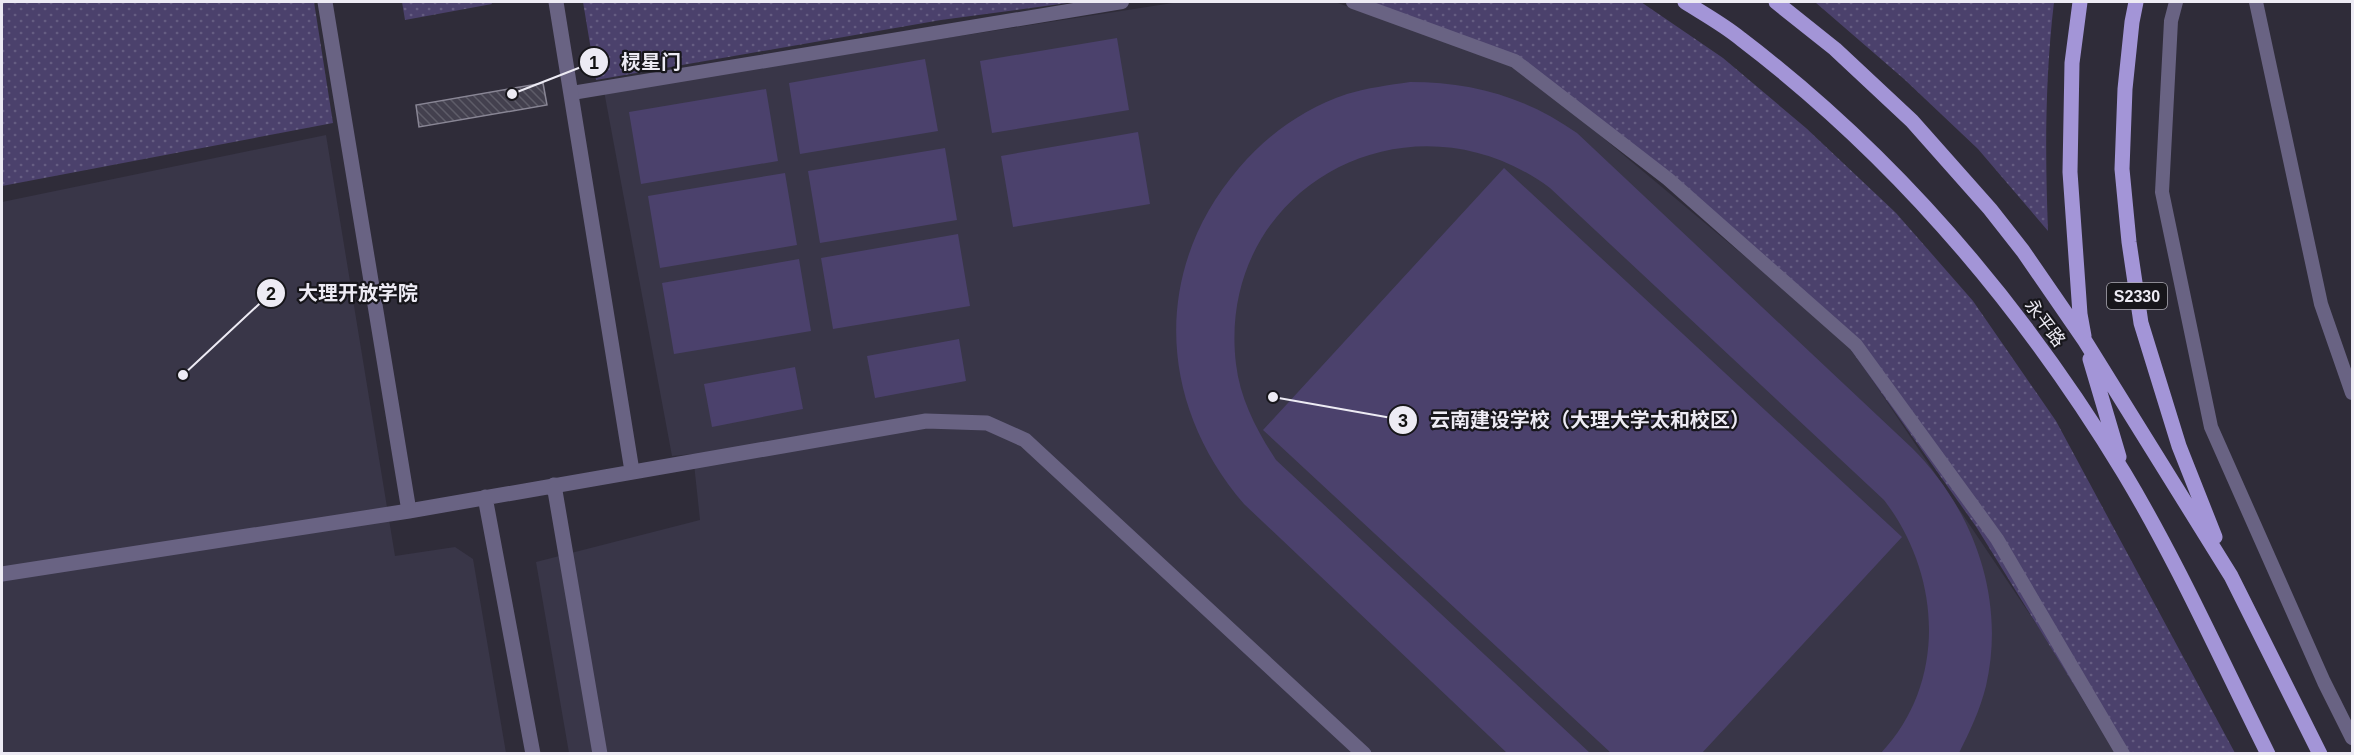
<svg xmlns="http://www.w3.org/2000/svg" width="2354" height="755" font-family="Helvetica,'Noto Sans SC',sans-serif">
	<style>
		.built { fill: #393648 }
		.grass { fill: url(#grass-dots) }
		.pitch { fill: #4b416c }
		.building { fill: url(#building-back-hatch); stroke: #898695; stroke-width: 1.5 }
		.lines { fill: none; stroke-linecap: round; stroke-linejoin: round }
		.lane { stroke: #696383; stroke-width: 14 }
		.street { stroke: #696383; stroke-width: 15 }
		.primary { stroke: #a395d7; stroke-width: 15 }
		.labels { text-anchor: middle; stroke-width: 4.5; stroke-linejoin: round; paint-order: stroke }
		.shield { fill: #17161b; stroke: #adabb3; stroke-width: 1.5 }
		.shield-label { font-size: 16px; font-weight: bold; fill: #edebf4 }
		.street-label { font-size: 18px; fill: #edebf4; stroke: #17161b }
		.leader { fill: none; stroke: #edebf4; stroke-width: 2 }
		.callout-dot { fill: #edebf4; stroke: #17161b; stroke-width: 2 }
		.mark-label { font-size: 18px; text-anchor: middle; font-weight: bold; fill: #111 }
		.callout-label { font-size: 20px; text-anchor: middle; font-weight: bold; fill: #edebf4; stroke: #17161b; stroke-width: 4.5; stroke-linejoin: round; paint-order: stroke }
	</style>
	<defs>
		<pattern id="grass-dots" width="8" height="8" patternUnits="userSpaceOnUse" patternTransform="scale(1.5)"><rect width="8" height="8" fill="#4b416c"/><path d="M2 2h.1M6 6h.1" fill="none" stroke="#655d82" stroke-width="1.8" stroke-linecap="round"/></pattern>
		<pattern id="building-back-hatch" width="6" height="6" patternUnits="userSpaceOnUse" patternTransform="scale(1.5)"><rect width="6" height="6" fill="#43404e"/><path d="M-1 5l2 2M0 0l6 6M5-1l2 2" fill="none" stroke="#5e5c68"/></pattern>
	</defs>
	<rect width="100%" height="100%" fill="#2f2c39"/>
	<!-- built -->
	<path class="built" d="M1179,2H1335L1522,70L1846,341L2123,753H569L536,562L700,520L693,454L672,456L604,91Z
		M326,135L395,556L455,547L473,559L506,753H2V202Z"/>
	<!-- grass -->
	<path class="grass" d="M2,2H314L333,123L2,186Z
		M402,2H491L492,4L405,20Z
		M583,2H1075L941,20L596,80Z
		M1369,2H1641L1723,58L1806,128L1896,213L1973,301L2056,421L2235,753H2116L1977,528L1820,306L1558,87Z
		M1815,2H2054C2045,78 2045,154 2048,231L1978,149L1904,79Z"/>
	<!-- pitch -->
	<path class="pitch" d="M1117,38L1129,110L992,133L980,61Z
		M925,59L938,131L800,154L789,83Z
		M1410,82C1472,82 1526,97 1577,133L1912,448C1974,510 2006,599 1986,686C1980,710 1970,731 1959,753H1881C1948,682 1941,574 1884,500L1550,188C1409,83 1215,188 1236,364C1240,399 1257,431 1276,460L1590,753H1507L1244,504C1158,404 1151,270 1239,168C1268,134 1305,108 1347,94C1367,88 1389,85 1410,82Z
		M766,89L778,161L641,184L629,112Z
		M1138,132L1150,204L1013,227L1001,156Z
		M945,148L957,220L820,243L808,171Z
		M1504,168L1902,537L1702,753H1611L1263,430Z
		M785,173L797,245L660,268L648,196Z
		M958,234L970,306L833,329L821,258Z
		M799,259L811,331L674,354L662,283Z
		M959,339L966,381L875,398L867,356Z
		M795,367L803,409L712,427L704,384Z"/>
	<!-- building -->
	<path class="building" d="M543,83L547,105L419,127L416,105Z"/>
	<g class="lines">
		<!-- lane -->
		<path class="lane" d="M1353,2L1515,61L1668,179L1856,345L1997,539L2123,754
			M2176,2L2171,21L2162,192L2211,427L2324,682L2352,738
			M2256,2L2321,304L2352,393
			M572,93L1122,2"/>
		<!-- street -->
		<path class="street" d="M325,2L409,511
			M556,2L632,471
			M554,485L600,754
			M485,497L533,754
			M2,574L409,511L926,421L987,423L1025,440L1364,754"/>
		<!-- primary -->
		<path class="primary" d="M1685,2C1704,14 1724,25 1741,39C1896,157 2023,307 2124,473C2178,563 2221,660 2268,754
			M1776,2L1835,49L1912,121L1990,209L2023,251L2085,341L2231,576L2320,754
			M2080,2L2072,63L2070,172L2080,314L2084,336
			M2136,2L2132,22L2125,89L2122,169L2129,242L2141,323L2179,446L2215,537
			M2090,359L2119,457"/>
	</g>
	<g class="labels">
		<!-- shield labels -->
		<rect class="shield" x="2107" y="283" width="60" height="26" rx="4.5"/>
		<g class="shield-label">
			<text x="2137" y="302">S2330</text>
		</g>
		<!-- street labels -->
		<g class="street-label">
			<text transform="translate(2045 323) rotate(53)" y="6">永平路</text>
		</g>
	</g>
	<!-- callouts -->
	<path class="leader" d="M512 94L594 62M183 375L271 293M1273 397L1403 420"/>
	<g class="callout-dot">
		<circle cx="512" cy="94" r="6"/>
		<circle cx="183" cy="375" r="6"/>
		<circle cx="1273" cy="397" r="6"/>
		<circle cx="594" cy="62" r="15"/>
		<circle cx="271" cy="293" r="15"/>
		<circle cx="1403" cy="420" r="15"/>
	</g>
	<g class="mark-label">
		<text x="594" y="69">1</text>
		<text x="271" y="300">2</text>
		<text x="1403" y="427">3</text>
	</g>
	<g class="callout-label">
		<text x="651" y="69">棂星门</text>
		<text x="358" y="300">大理开放学院</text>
		<text x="1590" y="427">云南建设学校（大理大学太和校区）</text>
	</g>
	<!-- border -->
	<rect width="2354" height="755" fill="none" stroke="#edebf4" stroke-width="6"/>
</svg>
